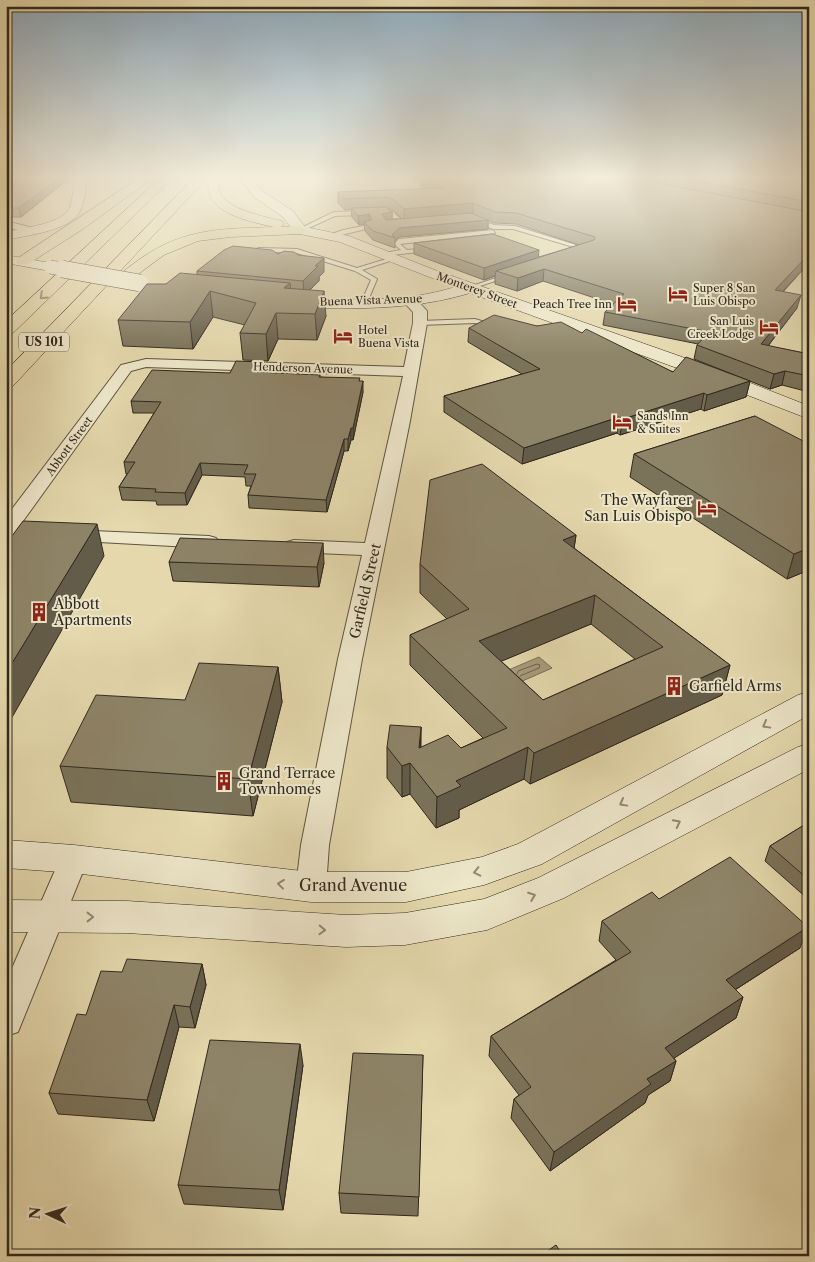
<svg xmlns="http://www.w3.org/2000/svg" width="815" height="1262" font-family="'Libre Caslon Text',serif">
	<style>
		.water { fill: #a79c7c; stroke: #786e57 }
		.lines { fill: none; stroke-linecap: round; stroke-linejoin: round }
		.shore { stroke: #6c624e; stroke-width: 1 }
		.lane-casing { stroke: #5e5542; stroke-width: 2 }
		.street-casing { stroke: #5e5542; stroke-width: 2 }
		.secondary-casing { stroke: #31291f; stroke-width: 1 }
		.highway-casing { stroke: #31291f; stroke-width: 1 }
		.lane { fill: #ede6c9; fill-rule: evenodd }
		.street { fill: #ede6c9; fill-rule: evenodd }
		.secondary { fill: #ede6c9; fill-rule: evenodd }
		.highway { fill: #e4d8ac; fill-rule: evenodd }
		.secondary-bridge-far1-casing { stroke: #31291f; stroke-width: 14; stroke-linecap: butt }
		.secondary-bridge-casing { stroke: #31291f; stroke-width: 18; stroke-linecap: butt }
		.secondary-bridge-far1 { stroke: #ede6c9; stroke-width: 13 }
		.secondary-bridge { stroke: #ede6c9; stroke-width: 17 }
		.wall { fill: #7a7259; stroke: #31291f; fill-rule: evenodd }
		.shaded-wall { fill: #635c49; stroke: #31291f }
		.building { fill: #8e8468; stroke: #31291f; fill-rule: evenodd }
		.oneway { stroke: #8a8066 }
		.oneway2 { stroke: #8f8874 }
		.labels { text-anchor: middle; stroke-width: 4; stroke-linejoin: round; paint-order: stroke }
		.far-poi-label { font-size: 11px; fill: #31291f; stroke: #ede6c9; text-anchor: start }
		.far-street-label { font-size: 11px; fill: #31291f; stroke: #ede6c9 }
		.shield { fill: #ede6c9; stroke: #696252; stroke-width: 1 }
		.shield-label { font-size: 12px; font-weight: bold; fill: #31291f }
		.poi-label { font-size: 14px; fill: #31291f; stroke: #ede6c9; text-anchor: start }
		.street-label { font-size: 14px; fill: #31291f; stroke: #ede6c9 }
		.near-street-label { font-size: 16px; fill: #31291f; stroke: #ede6c9 }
	</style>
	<rect width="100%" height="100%" fill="#e4d8ac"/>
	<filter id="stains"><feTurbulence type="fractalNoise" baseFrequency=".004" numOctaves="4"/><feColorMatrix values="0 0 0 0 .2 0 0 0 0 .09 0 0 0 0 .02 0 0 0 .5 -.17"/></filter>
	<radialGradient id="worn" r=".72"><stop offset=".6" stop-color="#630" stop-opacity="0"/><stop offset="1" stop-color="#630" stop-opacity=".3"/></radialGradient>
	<!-- water -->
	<path class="water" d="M539,657L552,668L518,683L506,671Z"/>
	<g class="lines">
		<!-- shore -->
		<path class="shore" d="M517,674L518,671L537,664L540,665L539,668L520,676"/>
		<!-- lane casing -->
		<g class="lane-casing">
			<path id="lane" d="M387,210L393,212L404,223V225H400L387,214L335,216L302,231L297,230L334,212Z
				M475,218L494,225L515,226L592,250L587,251L513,229H493L473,221Z
				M368,225L370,228L329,238L326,236L343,230Z
				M493,230L495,233L400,244L407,250L431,248V250L429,251L382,256L379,254L401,250L394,244L399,239Z
				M259,248L297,249L357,268L393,257L396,259L362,270L377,279L367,303L364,305L361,303L371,280L355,271L297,253L257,251V249Z
				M508,274L513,275L471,289L466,288Z
				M475,319L498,326L495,328L475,323L420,325L417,323L420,321Z"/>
		</g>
		<!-- street casing -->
		<g class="street-casing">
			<path id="street" d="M6,221L33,228L35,230L29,233L6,227Z
				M409,296L414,297L427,311V323L410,421L362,659L329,845L326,887L322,896L311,899L300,896L296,887L301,845L338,659L362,555L294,552L287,550L284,546L287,542L294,540L365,543L403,376L146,367L131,371L13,535L6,537V517L121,365L146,359L404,367L413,323V312L402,300Z
				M69,530L209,536L216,538L219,542L216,546L209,548L62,540L59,536L62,532Z
				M74,848L84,851L88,859L18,1032L6,1036V982L60,859L64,851Z"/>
		</g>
		<!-- secondary casing -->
		<g class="secondary-casing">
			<path id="secondary" d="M76,178H88C85,188 85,199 81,209C73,231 27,235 6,240V232C22,228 61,224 69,209C73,200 73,188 76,178Z
				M240,178H252L262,191L293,211L305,227L349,236L432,269L702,364L809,406V419L688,372L470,293C424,307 376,309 328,308C313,308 296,309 281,305L279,302L281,299L287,297C341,299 402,304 455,287L340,242L295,233L283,217L254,197Z
				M6,255L50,263L55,264L57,267L55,270L50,271L6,263Z
				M809,692V715L542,864L484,885L406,902H311L74,873L6,868V840L74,845L311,872H406L482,857L518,844L798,695Z
				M809,744V769L564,898L487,930L405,945L346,947L127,933L6,932V900L127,901L346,915L405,913L484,899L538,878L798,747Z"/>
		</g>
		<!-- highway casing -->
		<g class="highway-casing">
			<path id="highway" d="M139,178H153L83,229L28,264H18L16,261L18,258Z
				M160,178H173L12,334L6,335V321Z
				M194,178H207L13,386L6,388V371Z
				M209,178H221C220,182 219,186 219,190C223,209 266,217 282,221L284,224L281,227L300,226L307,230L300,234L230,237L198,241L164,255L129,281H119L116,278L119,275C173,230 206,229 274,227C248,221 201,213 209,178Z"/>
		</g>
		<!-- lane -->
		<use href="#lane" class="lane"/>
		<!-- street -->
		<use href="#street" class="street"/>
		<!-- secondary -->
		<use href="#secondary" class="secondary"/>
		<!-- highway -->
		<use href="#highway" class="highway"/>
		<!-- secondary-bridge-far1 casing -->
		<g class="secondary-bridge-far1-casing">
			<path id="secondary-bridge-far1" d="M50,267L69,270"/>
		</g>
		<!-- secondary-bridge casing -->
		<g class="secondary-bridge-casing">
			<path id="secondary-bridge" d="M62,269L140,283"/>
		</g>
		<!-- secondary-bridge-far1 -->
		<use href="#secondary-bridge-far1" class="secondary-bridge-far1"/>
		<!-- secondary-bridge -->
		<use href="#secondary-bridge" class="secondary-bridge"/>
	</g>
	<!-- wall -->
	<path class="wall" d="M6,178H70L21,217H6Z
		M421,178H809V263L783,292L797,308L768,346L809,354V392L782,385L770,389L694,359L697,345L698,344L603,325L605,312L613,304L543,281L517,291L495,284V276L484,280L414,254V243L539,257L579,245L516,224L494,223L488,220V229L399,237L395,241V248L373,240L365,231L364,224L359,225L352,217L351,209L345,210L338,203V192L426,189L421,186ZM388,208L394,211L402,219H392V212Z
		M278,254L298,255L324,272L319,277V281L310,290L326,316L317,340L278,339L268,361L243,360L240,333L245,325L213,317L193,349L123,346L118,320L166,284L197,275V271Z
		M537,326L582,333L673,372L750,381L746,397L704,411L701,409L620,435L617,433L522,464L444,412V396L522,374L468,342L469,328Z
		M263,372L320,375V377L360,381L363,392L353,440H351L348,451H344L327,512L249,508L248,495L251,486H246L245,477L202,475L187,505H157L156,501L122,500L119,487L127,474H126L124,462L154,413H133L131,401L230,373Z
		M755,416L809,570L787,579L630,477L634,454Z
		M576,535L574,548L730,665L722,695L530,784L524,779L459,810V818L436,828L410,794L402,797L387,778V747L421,727V748H461L483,738L410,665V635L447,619L420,593V564ZM591,624L635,659L543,700L501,661Z
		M169,562L324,563L319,587L173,581Z
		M278,667L282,702L253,816L71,802L60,766L185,700Z
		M809,822V900L765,861L770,846Z
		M659,899L800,948L735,990L743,997L736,1018L674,1058L676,1061L670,1081L648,1095L645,1103L550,1171L511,1118L514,1099L519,1095L489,1056L491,1036L616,960L599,941L602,921Z
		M202,964L206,985L195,1028L179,1027L154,1121L58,1114L49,1093L86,1015Z
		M423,1055L418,1216L341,1213L339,1193Z
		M303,1065L283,1210L184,1204L178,1185Z"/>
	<!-- shaded-wall -->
	<path class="shaded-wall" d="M58,178H70L21,217L19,208Z
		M473,203V214L404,220V209Z
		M392,212V221L383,223L382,214Z
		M369,214V223L364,222V224L359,225L358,216Z
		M488,220V229L399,237L395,241V238L392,235L399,228Z
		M539,250L538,262L496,271L495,276L484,280V268Z
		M809,254V263L772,303L775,290Z
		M324,258V272L319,277V281L304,295L303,281L315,266Z
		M544,269L543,281L517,291L518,278Z
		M290,283L292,308L284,288Z
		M210,291L213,317L193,349L190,322Z
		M324,291L326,316L317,340L315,314Z
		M801,295L797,308L758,359L761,344Z
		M276,313L278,339L268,361L266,334Z
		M262,362L263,373L257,372Z
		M785,371L782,385L770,389L774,374Z
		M363,381V392L353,440V428Z
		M750,381L746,397L704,411L707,395Z
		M704,393L701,409L620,435L623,419Z
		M619,417L617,433L522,464L524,448Z
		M351,428V440L348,451V439Z
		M344,439V451L327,512L326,500Z
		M200,463L202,475L187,505L185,493Z
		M97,524L104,556L6,728V673Z
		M576,535L572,563L563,540Z
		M323,543L324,563L319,587L317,567Z
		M809,548V570L787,579L794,554Z
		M595,595L591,624L478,671L479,641Z
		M730,665L722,695L530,784L534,753Z
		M278,667L282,702L253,816L248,779Z
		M421,727L420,758L419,748Z
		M528,747L524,779L459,810V818L436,828L437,797L456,781Z
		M410,763V794L402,797V766Z
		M808,927L800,948L719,1000L726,980Z
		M202,964L206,985L195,1028L190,1007Z
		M743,997L736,1018L659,1068L665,1048Z
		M174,1005L179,1027L154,1121L147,1100Z
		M300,1044L303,1065L283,1210L279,1190Z
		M676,1061L670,1081L648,1095L645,1103L550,1171L554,1152L647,1079Z"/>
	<!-- building -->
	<path class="building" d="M6,178H58L19,208H6Z
		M425,178H632L809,212V254L775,290L801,295L761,344L809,354V376L785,371L774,374L697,345L709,332L605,312L624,294L544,269L518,278L496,271L594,240L595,237L516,213L495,212L473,203L404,209L394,200L387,197L344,199L338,192L443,188Z
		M681,178H809V202Z
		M386,207L392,212L382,214L386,220L471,213L488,220L399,228L392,235L395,238L373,231L364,222L372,220L369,214L358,216L351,208Z
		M493,234L539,250L484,268L414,243Z
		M233,246L272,250L278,254L284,251L294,252L298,255L324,258L315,266H318L303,281L197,271L224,250Z
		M180,273L290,283L284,288L324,291L315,314L276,313L266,334L240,333L256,303L210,291L190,322L118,320L147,284H166Z
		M494,315L537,326L561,322L582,333L586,329L673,372L686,357L750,381L707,395L704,393L623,419L619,417L524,448L444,396L540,369L469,328Z
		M236,361L262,362L257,372L320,375L319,377L360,378L359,381H363L353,428H351L348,439H344L326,500L248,495L256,474H244L248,465L200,463L185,493L155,492L156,489L119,487L135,462H124L161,402L131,401L152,370L230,373Z
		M755,416L809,444V548L794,554L634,454Z
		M482,464L576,535L563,540L730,665L534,753L528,747L456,781L461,786L437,797L410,763L402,766L387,747L390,725L421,727L419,748L448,735L461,748L507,728L410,635L469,609L420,564L430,480ZM595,595L663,647L543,700L479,641Z
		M23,521L97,524L6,673V544Z
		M180,538L323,543L317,567L169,562Z
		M199,663L278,667L248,779L60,766L96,695L185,700Z
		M809,822V880L770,846Z
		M730,857L808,927L726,980L743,997L665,1048L676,1061L647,1079L651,1084L554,1152L514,1099L531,1087L491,1036L631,952L602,921L652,892L659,899Z
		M127,959L202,964L190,1007L174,1005L147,1100L49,1093L77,1014L86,1015L101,971L122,972Z
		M210,1040L300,1044L279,1190L178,1185Z
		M353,1053L423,1055L419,1197L339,1193Z
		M556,1245L563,1256H540Z"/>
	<!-- one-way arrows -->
	<defs><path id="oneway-chevron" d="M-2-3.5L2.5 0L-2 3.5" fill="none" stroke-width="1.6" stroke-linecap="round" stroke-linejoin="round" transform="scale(1.25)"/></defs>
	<use class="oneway" href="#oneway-chevron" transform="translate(43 296) rotate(137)"/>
	<g class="oneway2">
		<use href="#oneway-chevron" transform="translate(766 725) rotate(151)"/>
		<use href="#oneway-chevron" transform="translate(623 803) rotate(151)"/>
		<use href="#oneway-chevron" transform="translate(677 823) rotate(-27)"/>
		<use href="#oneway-chevron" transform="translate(477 872) rotate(167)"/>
		<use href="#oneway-chevron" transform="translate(281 884) rotate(-173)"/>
		<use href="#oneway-chevron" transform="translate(532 896) rotate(-21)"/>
		<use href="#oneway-chevron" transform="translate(90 917)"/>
		<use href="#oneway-chevron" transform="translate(322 930) rotate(2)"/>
	</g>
	<!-- sky -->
	<linearGradient id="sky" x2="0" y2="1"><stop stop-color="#8eaabd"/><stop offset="0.5" stop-color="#f3edda"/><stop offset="1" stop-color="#f3edda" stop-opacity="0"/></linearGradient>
	<rect width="815" height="355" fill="url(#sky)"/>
	<!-- icons -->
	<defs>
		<g id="hotel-bare" transform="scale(1.5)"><path d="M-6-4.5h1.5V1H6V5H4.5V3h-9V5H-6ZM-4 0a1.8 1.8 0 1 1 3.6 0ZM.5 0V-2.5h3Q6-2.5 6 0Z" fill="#8f2418" stroke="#ede6c9" stroke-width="2.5" paint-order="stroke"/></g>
		<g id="building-bare" transform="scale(1.5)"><path d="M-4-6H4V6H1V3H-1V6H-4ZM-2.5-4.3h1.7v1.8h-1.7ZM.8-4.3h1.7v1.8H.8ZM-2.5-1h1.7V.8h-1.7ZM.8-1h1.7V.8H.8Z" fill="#8f2418" stroke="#ede6c9" stroke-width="2.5" paint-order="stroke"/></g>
	</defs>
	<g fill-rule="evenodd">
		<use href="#hotel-bare" x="678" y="294"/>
		<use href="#hotel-bare" x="627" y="304"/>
		<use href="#hotel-bare" x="769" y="327"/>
		<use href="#hotel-bare" x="343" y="336"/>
		<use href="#hotel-bare" x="622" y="422"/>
		<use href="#hotel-bare" x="707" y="508"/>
		<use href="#building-bare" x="39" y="612"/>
		<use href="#building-bare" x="674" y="686"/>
		<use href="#building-bare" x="224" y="781"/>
	</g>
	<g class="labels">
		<!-- far-poi labels -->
		<g class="far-poi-label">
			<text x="693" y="292">Super 8 San<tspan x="693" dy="13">Luis Obispo</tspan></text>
			<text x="612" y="308" text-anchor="end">Peach Tree Inn</text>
			<text x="754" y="325" text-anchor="end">San Luis<tspan x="754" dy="13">Creek Lodge</tspan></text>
			<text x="358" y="334">Hotel<tspan x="358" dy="13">Buena Vista</tspan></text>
			<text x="637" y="420">Sands Inn<tspan x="637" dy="13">&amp; Suites</tspan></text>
		</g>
		<!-- far-street labels -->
		<g class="far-street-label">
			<text transform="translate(477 290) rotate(20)" y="4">Monterey Street</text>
			<text transform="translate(371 300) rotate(-2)" y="4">Buena Vista Avenue</text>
			<text transform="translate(303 368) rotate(2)" y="4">Henderson Avenue</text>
			<text transform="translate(69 446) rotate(-54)" y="4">Abbott Street</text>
		</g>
		<!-- shield labels -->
		<rect class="shield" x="19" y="332.5" width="50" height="19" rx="4"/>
		<g class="shield-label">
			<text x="44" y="346">US 101</text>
		</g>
		<!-- poi labels -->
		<g class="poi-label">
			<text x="692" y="505" text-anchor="end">The Wayfarer<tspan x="692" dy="16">San Luis Obispo</tspan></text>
			<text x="54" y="609">Abbott<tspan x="54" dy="16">Apartments</tspan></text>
			<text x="689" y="691">Garfield Arms</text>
			<text x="239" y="778">Grand Terrace<tspan x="239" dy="16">Townhomes</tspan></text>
		</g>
		<!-- street labels -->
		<g class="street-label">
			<text transform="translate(365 591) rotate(-77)" y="5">Garfield Street</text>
		</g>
		<!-- near-street labels -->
		<g class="near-street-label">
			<text x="353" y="891">Grand Avenue</text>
		</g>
	</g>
	<!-- margin -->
	<rect width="815" height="1262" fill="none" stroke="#e4d8ac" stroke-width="25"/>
	<rect x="8" y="8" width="800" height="1247" fill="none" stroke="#31291f" stroke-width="2.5"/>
	<rect x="12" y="12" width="790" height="1237" fill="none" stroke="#31291f"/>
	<!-- north arrow -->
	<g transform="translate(48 1214) rotate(274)" stroke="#ede6c9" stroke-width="4" paint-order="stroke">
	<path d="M0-4L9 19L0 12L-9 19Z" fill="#31291f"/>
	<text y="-8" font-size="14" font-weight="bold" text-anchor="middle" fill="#31291f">N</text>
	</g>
	<rect width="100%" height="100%" filter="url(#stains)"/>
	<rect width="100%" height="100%" fill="url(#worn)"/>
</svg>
